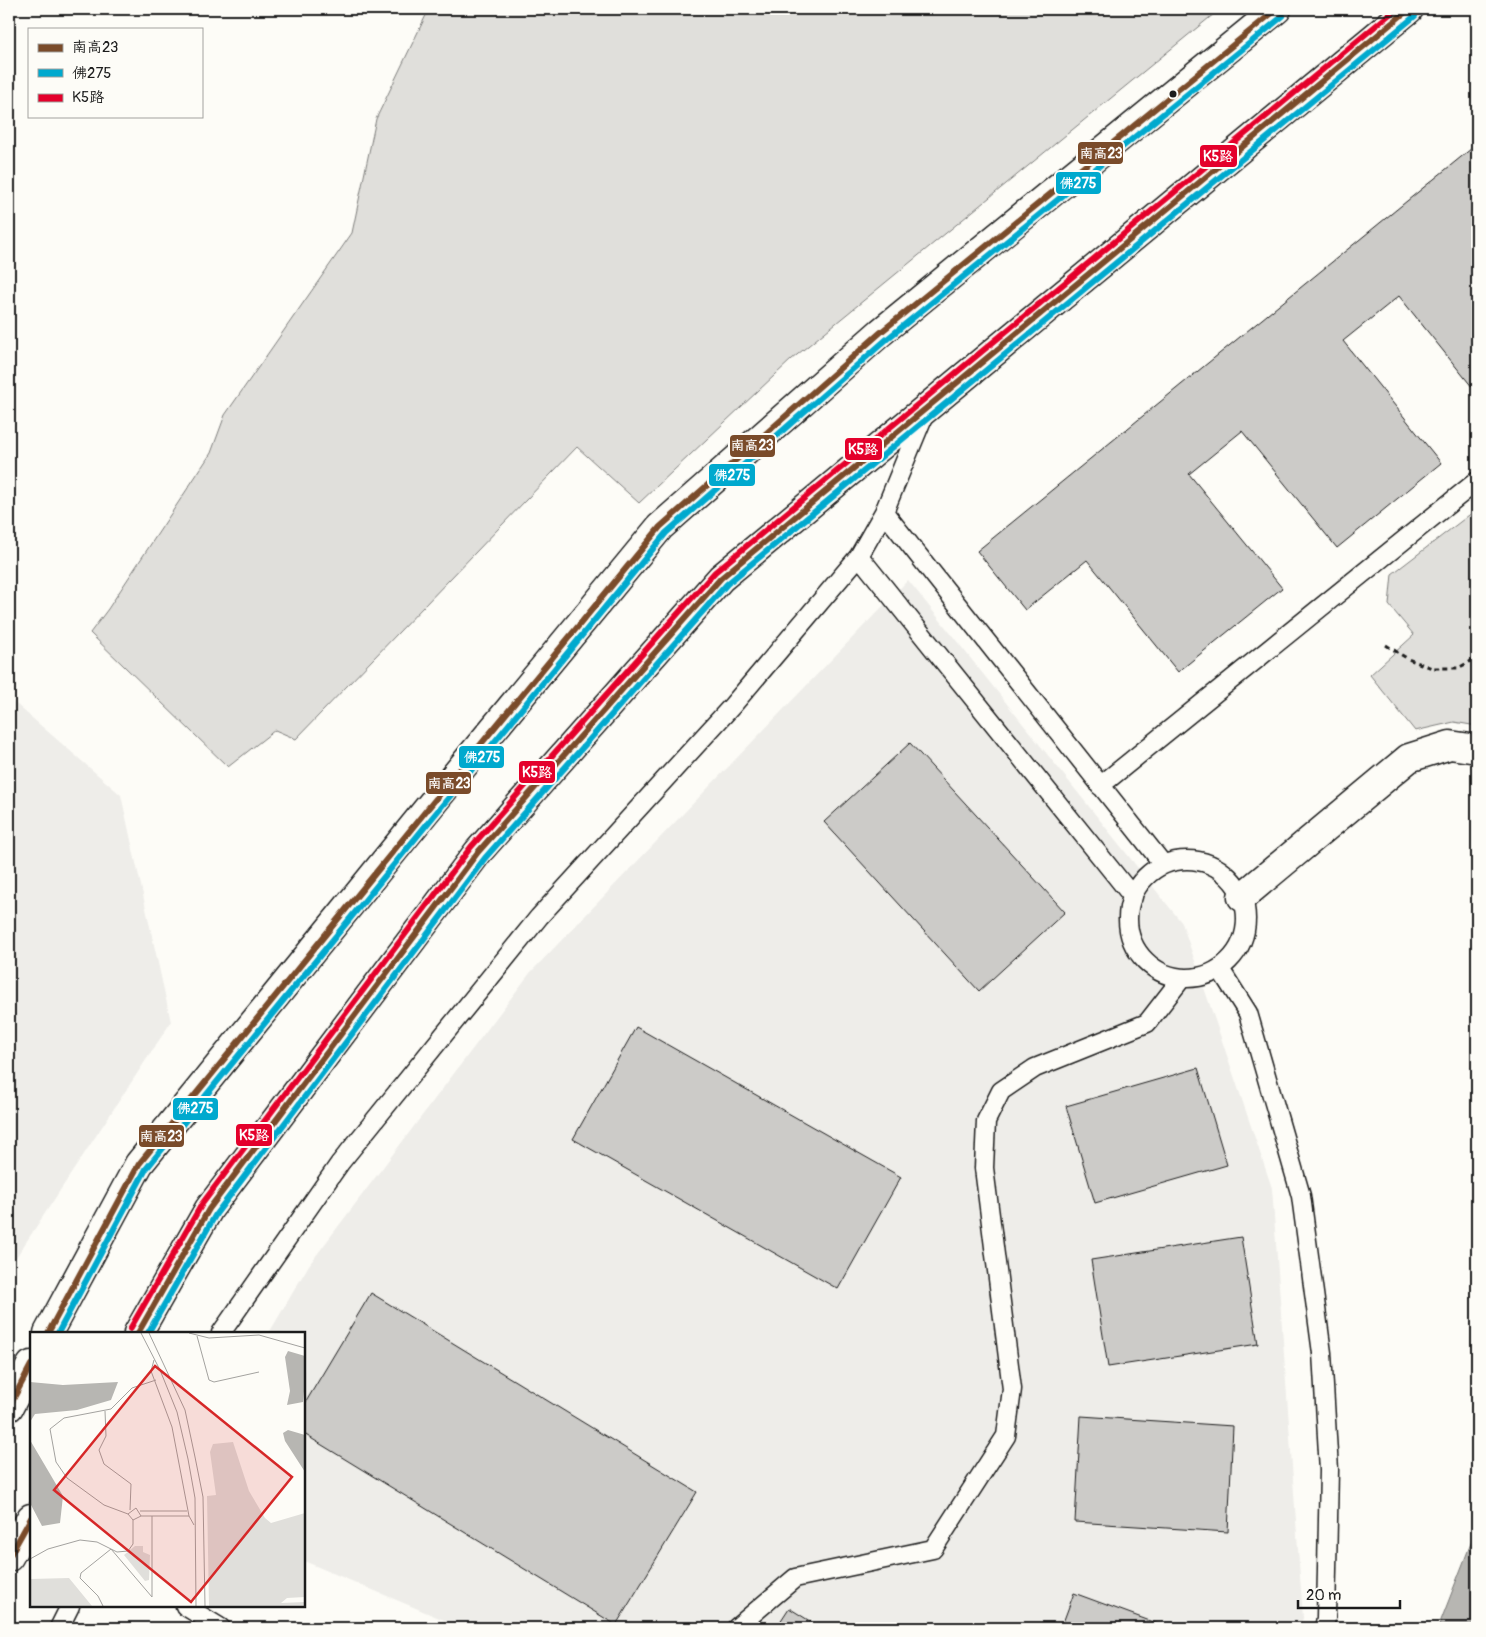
<svg xmlns="http://www.w3.org/2000/svg" width="1486" height="1637" font-family="Pangolin,'LXGW WenKai TC',sans-serif">
	<style>
		.built { fill: #eeede9 }
		.green { fill: #e0dfdb; stroke: #7e7e7c }
		.water { fill: #b7b6b2; stroke: #797876 }
		.building { fill: #cccbc8; stroke: #1c1c1c }
		.lines { fill: none; stroke-linecap: round; stroke-linejoin: round }
		.service-casing { stroke: #1c1c1c; stroke-width: 21 }
		.minor-casing { stroke: #1c1c1c; stroke-width: 31 }
		.secondary-casing { stroke: #1c1c1c; stroke-width: 31 }
		.path { stroke: #1c1c1c; stroke-width: 3; stroke-dasharray: 5 4; stroke-linecap: butt }
		.service { stroke: #fdfcf7; stroke-width: 18 }
		.minor { stroke: #fdfcf7; stroke-width: 28 }
		.secondary { stroke: #fdfcf7; stroke-width: 28 }
		.bus-1-casing { stroke: #fdfcf7; stroke-width: 10 }
		.bus-2-casing { stroke: #fdfcf7; stroke-width: 10 }
		.bus-3-casing { stroke: #fdfcf7; stroke-width: 10 }
		.bus-1 { stroke: #7a4b2a; stroke-width: 6 }
		.bus-2 { stroke: #00a9ce; stroke-width: 6 }
		.bus-3 { stroke: #e4002b; stroke-width: 6 }
		.bus-dot { fill: #1c1c1c; stroke: #fdfcf7; stroke-width: 2 }
		.inset-road { fill: none; stroke: #a3a29f; stroke-width: 1 }
		.view { fill: #d62828; fill-opacity: 0.15; stroke: #d62828; stroke-width: 2.5 }
		.inset-edge { fill: none; stroke: #1c1c1c; stroke-width: 2.5 }
		.line-badge { stroke: #fdfcf7; stroke-width: 2 }
		.badge-label { font-size: 14px; text-anchor: middle; font-weight: bold; fill: #fff }
	</style>
	<rect width="100%" height="100%" fill="#fdfcf7"/>
	<filter id="ink" filterUnits="userSpaceOnUse"><feTurbulence type="fractalNoise" baseFrequency=".02" numOctaves="2"/><feDisplacementMap in="SourceGraphic" scale="10" xChannelSelector="R" yChannelSelector="G"/><feConvolveMatrix kernelMatrix="1 2 1 2 8 2 1 2 1" color-interpolation-filters="sRGB"/></filter>
	<g filter="url(#ink)">
		<!-- built -->
		<path class="built" d="M908,580L1182,923L1272,1188L1303,1618L1300,1628H463L304,1561V1333H269L309,1265L530,973Z
			M9,698L121,795L171,1022L9,1268Z"/>
		<!-- green -->
		<path class="green" d="M429,9H1220L792,359L639,503L577,447L296,739L275,730L228,767L90,633L108,609L211,453L225,415L352,233L376,119Z
			M1477,509V726L1454,722L1415,731L1370,675L1414,635L1389,605L1392,574Z"/>
		<!-- water -->
		<path class="water" d="M1477,1536V1628H1438L1473,1538Z"/>
		<!-- building -->
		<path class="building" d="M1477,144V393L1399,296L1343,341L1441,463L1337,548L1242,431L1189,474L1282,588L1178,672L1087,560L1025,610L977,551Z
			M910,743L1065,912L979,991L824,822Z
			M636,1027L901,1177L838,1289L573,1139Z
			M1198,1068L1227,1165L1095,1203L1066,1106Z
			M1241,1237L1258,1344L1108,1367L1091,1260Z
			M371,1293L697,1492L616,1625L304,1434V1405Z
			M1081,1416L1233,1426L1228,1532L1075,1522Z
			M1074,1593L1169,1628H1061Z
			M789,1608L821,1628H776Z"/>
		<g class="lines">
			<!-- service casing -->
			<g class="service-casing">
				<path id="service" d="M924,415L884,512L1163,864
					M859,556L1133,897
					M1100,786L1477,481
					M1128 919a59 59 0 1 1 118 0a59 59 0 1 1-118 0Z
					M1220,969L1248,1013L1301,1196L1322,1353L1329,1470L1326,1618L1324,1628
					M221,1333L340,1163L539,917L732,706L859,556L884,512
					M185,1606L221,1628
					M59,1628L70,1606
					M736,1628L795,1578L933,1549L1006,1436L1012,1389L984,1168L986,1121L1001,1091L1035,1068L1147,1023L1182,978"/>
			</g>
			<!-- minor casing -->
			<g class="minor-casing">
				<path id="minor" d="M1242,897L1409,758L1450,745L1477,749"/>
			</g>
			<!-- secondary casing -->
			<g class="secondary-casing">
				<path id="secondary" d="M48,1333L139,1164L425,812L660,527L881,332L1277,9
					M138,1333L209,1209L478,852L721,578L1409,9
					M9,1407L31,1365
					M9,1557L31,1518"/>
			</g>
			<!-- path -->
			<path class="path" d="M1386,645L1408,659L1432,668H1458L1477,658"/>
			<!-- service -->
			<use href="#service" class="service"/>
			<!-- minor -->
			<use href="#minor" class="minor"/>
			<!-- secondary -->
			<use href="#secondary" class="secondary"/>
			<!-- bus-1 casing -->
			<g class="bus-1-casing">
				<path id="bus-1" d="M48,1333L139,1164L425,812L660,527L881,332L1277,9
					M138,1333L209,1209L478,852L721,578L1409,9
					M9,1407L31,1365
					M9,1557L31,1518"/>
			</g>
			<!-- bus-2 casing -->
			<g class="bus-2-casing">
				<path id="bus-2" d="M58,1333L146,1169L432,818L666,533L887,339L1283,16
					M148,1333L216,1214L485,858L727,584L1415,16"/>
			</g>
			<!-- bus-3 casing -->
			<g class="bus-3-casing">
				<path id="bus-3" d="M130,1329L202,1204L471,847L715,572L1396,9"/>
			</g>
			<!-- bus-1 -->
			<use href="#bus-1" class="bus-1"/>
			<!-- bus-2 -->
			<use href="#bus-2" class="bus-2"/>
			<!-- bus-3 -->
			<use href="#bus-3" class="bus-3"/>
		</g>
	</g>
	<!-- markers -->
	<circle class="bus-dot" cx="1173" cy="94" r="4.5"/>
	<!-- overview -->
	<g transform="translate(30 1332)">
		<rect width="275" height="275" fill="#fdfcf7"/>
		<path d="M203,110L219,159L235,186L241,191L275,181V265L257,266L251,271L275,270V274H179L177,164L186,163L180,120L183,112ZM105,214H113V220L120,223L119,248L115,249L94,223ZM39,246L62,274H0V247Z" fill="#e0dfdb"/>
		<path d="M258,19L275,24V48L273,70L257,73L260,59L255,25ZM0,50L33,53L88,50L81,68L47,78L5,82L0,90ZM258,98L275,103V140L255,109L253,101ZM0,108L33,164L30,191L12,194L0,171Z" fill="#b7b6b2"/>
		<path class="inset-road" d="M111,1L130,38L147,80L158,127L165,166L166,274M119,1L155,78L165,125L173,165L175,274M159,1L179,6L229,3L275,16M167,4L179,48L184,50L229,40M124,28L121,39L142,95L159,184M75,79L76,104L69,118L74,132L101,152L100,178M110,179H157M98,182L74,173L37,146L26,130L20,97L34,86L81,77L102,56L126,48M111,184H159L164,193M0,227L18,217L50,208L67,210L87,220L98,219L103,212V188L98,182L106,176L111,184L103,188M73,274L68,264L50,246L51,241L81,217L122,265V184"/>
		<path class="view" d="M125,34L262,145L161,270L24,158Z"/>
		<rect width="275" height="275" class="inset-edge"/>
	</g>
	<g class="line-badge">
		<rect x="1077" y="141" width="47" height="24" rx="5" fill="#7a4b2a"/>
		<rect x="1199" y="144" width="39" height="24" rx="5" fill="#e4002b"/>
		<rect x="1055" y="171" width="47" height="24" rx="5" fill="#00a9ce"/>
		<rect x="729" y="434" width="47" height="24" rx="5" fill="#7a4b2a"/>
		<rect x="844" y="437" width="39" height="24" rx="5" fill="#e4002b"/>
		<rect x="708" y="463" width="48" height="24" rx="5" fill="#00a9ce"/>
		<rect x="458" y="745" width="47" height="24" rx="5" fill="#00a9ce"/>
		<rect x="518" y="760" width="38" height="24" rx="5" fill="#e4002b"/>
		<rect x="425" y="771" width="47" height="24" rx="5" fill="#7a4b2a"/>
		<rect x="172" y="1097" width="47" height="24" rx="5" fill="#00a9ce"/>
		<rect x="235" y="1123" width="38" height="24" rx="5" fill="#e4002b"/>
		<rect x="138" y="1124" width="47" height="24" rx="5" fill="#7a4b2a"/>
	</g>
	<g class="badge-label">
		<text x="1101" y="158">南高23</text>
		<text x="1218" y="161">K5路</text>
		<text x="1078" y="188">佛275</text>
		<text x="752" y="450">南高23</text>
		<text x="863" y="454">K5路</text>
		<text x="732" y="480">佛275</text>
		<text x="482" y="762">佛275</text>
		<text x="537" y="777">K5路</text>
		<text x="449" y="788">南高23</text>
		<text x="195" y="1113">佛275</text>
		<text x="254" y="1140">K5路</text>
		<text x="161" y="1141">南高23</text>
	</g>
	<!-- margin -->
	<rect width="1486" height="1637" fill="none" stroke="#fdfcf7" stroke-width="30"/>
	<rect x="15" y="15" width="1456" height="1607" fill="none" stroke="#1c1c1c" stroke-width="2" filter="url(#ink)"/>
	<!-- legend -->
	<rect x="28" y="28" width="175" height="90" fill="#fdfcf7" stroke="#a3a29f"/>
	<rect x="38" y="44" width="25" height="8" fill="#7a4b2a" stroke="#a3a29f"/>
	<text x="72" y="52" font-size="15" fill="#1c1c1c">南高23</text>
	<rect x="38" y="69" width="25" height="8" fill="#00a9ce" stroke="#a3a29f"/>
	<text x="72" y="78" font-size="15" fill="#1c1c1c">佛275</text>
	<rect x="38" y="94" width="25" height="8" fill="#e4002b" stroke="#a3a29f"/>
	<text x="72" y="102" font-size="15" fill="#1c1c1c">K5路</text>
	<!-- scale -->
	<path d="M1298 1600v8h102v-8" fill="none" stroke="#1c1c1c" stroke-width="2.5"/>
	<text x="1306" y="1600" font-size="15" fill="#1c1c1c" stroke="#fdfcf7" stroke-width="4" paint-order="stroke">20 m</text>
</svg>
